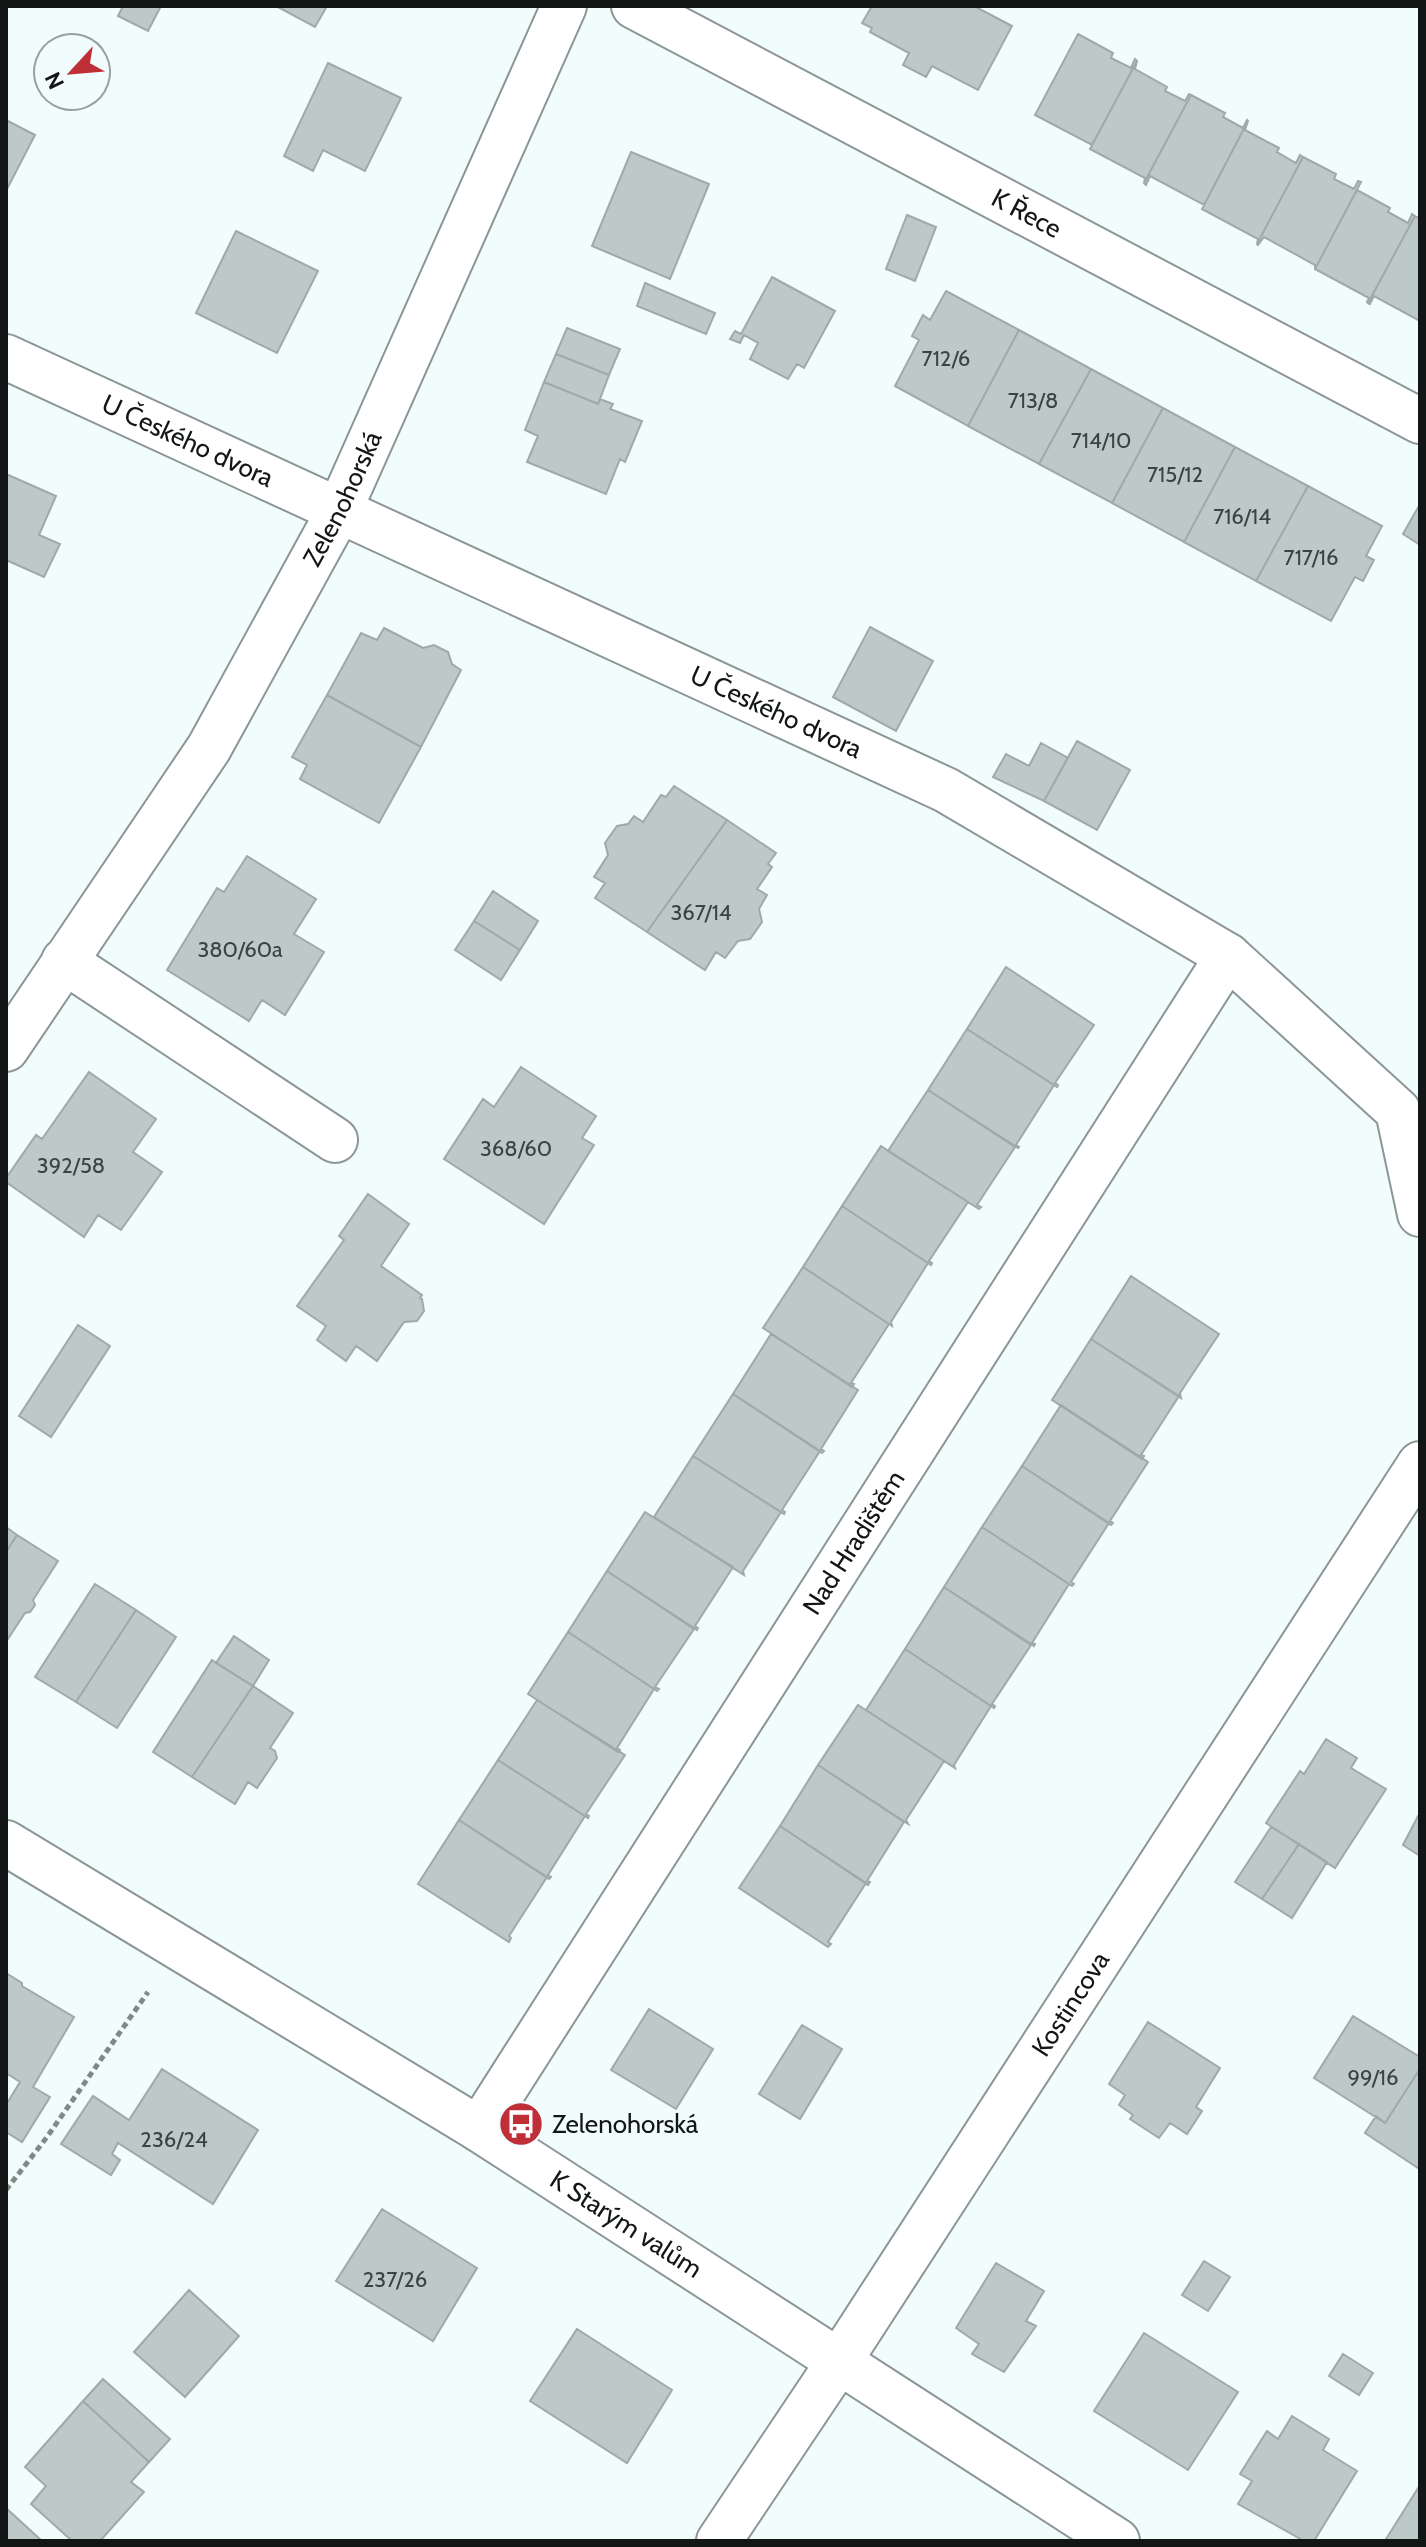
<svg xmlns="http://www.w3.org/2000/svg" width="1426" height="2547" font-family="Cabin,sans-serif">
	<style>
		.building { fill: #bdc8c8; stroke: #9fa9a9; stroke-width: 2 }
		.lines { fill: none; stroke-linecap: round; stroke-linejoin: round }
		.street-casing { stroke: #8c9696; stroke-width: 48 }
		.path { stroke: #818888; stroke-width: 5; stroke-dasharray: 6 4; stroke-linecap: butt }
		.street { stroke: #fff; stroke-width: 44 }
		.labels { text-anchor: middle; stroke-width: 6; stroke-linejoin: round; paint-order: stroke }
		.number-label { font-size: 22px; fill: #3d4242 }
		.street-label { font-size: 26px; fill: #121615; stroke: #f1fcfc }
		.poi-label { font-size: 26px; fill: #121615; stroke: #f1fcfc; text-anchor: start }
	</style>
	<rect width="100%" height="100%" fill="#f1fcfc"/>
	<!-- building -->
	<path class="building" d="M123,6H161L148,31L118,16Z
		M276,6H327L315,27Z
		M872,6H974L1012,26L978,90L932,66L926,77L903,65L909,53L870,32L872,28L862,23Z
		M1078,34L1113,53L1111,58L1131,68L1135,59L1137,61L1092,145L1035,115Z
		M1137,61L1135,69L1167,87L1165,91L1185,101L1189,94L1191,95L1144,183L1145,178L1090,149Z
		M328,63L401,98L365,171L323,150L313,171L284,156Z
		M1191,95L1225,113L1223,117L1243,128L1247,120L1248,121L1204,205L1150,176L1146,185L1144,183Z
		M6,120L35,135L6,191Z
		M1248,121L1245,130L1279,148L1277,152L1296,163L1300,155L1303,157L1257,244L1258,239L1202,209Z
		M631,152L709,184L670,279L592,246Z
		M1303,157L1336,174L1334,179L1354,189L1358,181L1361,182L1315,269V265L1264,237L1258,245L1257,244Z
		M1357,190L1390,208L1388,212L1408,223L1412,214L1415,216L1368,303L1367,302L1369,298L1315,269Z
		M907,215L936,227L915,281L886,269Z
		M1415,216L1420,219V321L1374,296L1370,304L1368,303Z
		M236,231L318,271L277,353L196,313Z
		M772,277L835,311L804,368L797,364L788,379L750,359L758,343L744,335L740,343L730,339L735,331L741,334Z
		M645,283L715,313L706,334L637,306Z
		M946,291L1019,330L968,426L895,386L919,340L912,336L923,315L930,320Z
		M567,328L620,349L609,375L556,354Z
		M1019,330L1091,369L1039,464L968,426Z
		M556,354L609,375L598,404L544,382Z
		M1091,369L1163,408L1112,503L1039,464Z
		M544,382L598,404L600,399L613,404L610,409L642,421L625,462L620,459L606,494L527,462L538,436L525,430Z
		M1163,408L1235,447L1184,542L1112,503Z
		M1235,447L1308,486L1256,581L1184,542Z
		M6,474L56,496L39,535L60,544L44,577L6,560Z
		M1308,486L1382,526L1366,556L1374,560L1363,581L1355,577L1331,621L1256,581Z
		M1420,504V545L1403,534Z
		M870,627L933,661L896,731L833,697Z
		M384,628L423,648L434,645L448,652L452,664L461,670L421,747L327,695L361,633L377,640Z
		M327,695L421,747L379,823L300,779L307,765L292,757Z
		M1077,741L1130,770L1097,830L1044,801Z
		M1041,743L1068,758L1044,801L993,777L1006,754L1029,766Z
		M674,786L727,820L647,932L595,898L605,883L594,877L608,855L605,843L617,826L628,824L634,816L643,822L661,795L666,797Z
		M727,820L776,853L768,864L772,867L757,889L767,895L759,909L762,922L750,939L738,941L725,958L716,952L705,970L647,932Z
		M247,856L316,899L294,934L324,952L285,1015L262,1000L249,1021L167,970L217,888L224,892Z
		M493,891L538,921L520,950L474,921Z
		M474,921L520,950L501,980L455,950Z
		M1006,967L1094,1025L1055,1083L1058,1085L1057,1087L967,1029Z
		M967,1029L1054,1085L1016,1145L1019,1147L1018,1148L928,1090Z
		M521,1067L596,1116L582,1138L594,1145L544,1224L444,1159L483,1099L494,1107Z
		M89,1072L156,1119L133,1152L162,1172L121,1230L98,1215L84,1237L6,1182V1178L36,1135L42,1139Z
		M928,1090L1015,1147L977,1205L981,1207L979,1209L888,1151Z
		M881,1146L968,1202L929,1261L932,1263L931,1265L842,1206Z
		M368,1194L409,1224L381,1266L422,1295L420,1298L422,1299L424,1311L417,1321L404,1322L377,1361L356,1346L346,1361L317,1340L326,1326L297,1306L344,1240L339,1236Z
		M842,1206L928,1263L891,1322L892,1326L803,1267Z
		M803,1267L889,1324L851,1383L854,1384L852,1387L763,1328Z
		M1131,1276L1219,1334L1180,1393L1181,1398L1091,1339Z
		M78,1325L110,1346L51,1437L19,1416Z
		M771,1334L858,1390L821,1449L824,1451L822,1453L733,1394Z
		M1091,1339L1179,1396L1141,1455L1144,1456L1142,1459L1052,1400Z
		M733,1394L820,1451L782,1510L785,1512L784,1514L693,1456Z
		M1061,1405L1148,1462L1110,1521L1113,1523L1111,1525L1022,1466Z
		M693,1456L781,1512L743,1571L744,1575L654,1517Z
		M1022,1466L1109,1523L1071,1582L1074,1584L1072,1586L982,1527Z
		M645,1512L733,1567L695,1626L698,1628L697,1630L607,1571Z
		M6,1527L17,1535L6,1552Z
		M982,1527L1069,1584L1032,1643L1035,1644L1034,1646L944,1587Z
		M17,1535L58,1561L33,1600L35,1605L30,1612L25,1613L6,1642V1552Z
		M607,1571L694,1629L655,1687L659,1689L657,1691L568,1632Z
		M95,1584L136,1610L76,1702L35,1677Z
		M944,1587L1031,1645L992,1704L995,1706L994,1708L905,1649Z
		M136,1610L176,1637L117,1728L76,1702Z
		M568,1632L654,1689L617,1748L620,1750L618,1752L528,1694Z
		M234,1636L269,1660L253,1686L216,1663Z
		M905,1649L991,1706L954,1765L955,1768L866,1710Z
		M212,1660L253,1686L192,1777L153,1752Z
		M253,1686L293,1713L270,1748L275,1751L277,1758L257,1788L248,1782L235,1804L192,1777Z
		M537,1700L625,1755L586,1814L589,1816L588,1818L498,1760Z
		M858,1705L944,1761L906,1820L908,1824L818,1765Z
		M1326,1739L1357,1758L1351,1768L1386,1789L1335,1868L1266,1823L1300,1771L1304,1774Z
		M498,1760L585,1816L548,1875L551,1877L549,1879L459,1820Z
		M818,1765L904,1822L867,1881L870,1882L868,1885L780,1826Z
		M1418,1816L1420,1817V1856L1403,1845Z
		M459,1820L547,1877L509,1936L511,1938L509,1942L418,1884Z
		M780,1826L866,1883L828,1942L831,1944L828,1947L739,1888Z
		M1271,1827L1299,1844L1262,1899L1235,1882Z
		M1299,1844L1327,1862L1292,1918L1262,1899Z
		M6,1973L22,1983V1986L74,2017L33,2087L50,2097L22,2142L6,2132V2105L20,2082L6,2073Z
		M649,2009L713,2049L676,2109L611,2070Z
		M1353,2016L1420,2057V2069L1385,2123L1314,2078Z
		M1148,2022L1220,2068L1196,2107L1202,2111L1187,2134L1170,2123L1159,2138L1130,2119L1133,2115L1119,2105L1125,2095L1109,2084Z
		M802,2025L842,2049L800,2119L759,2094Z
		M162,2069L258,2130L213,2204L118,2143L112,2154L120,2160L111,2175L61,2144L93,2096L129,2120Z
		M1420,2069V2164L1418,2168L1365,2133L1376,2116L1385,2123Z
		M382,2209L477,2268L433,2341L336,2281Z
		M1204,2261L1230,2277L1208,2311L1182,2295Z
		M996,2263L1044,2291L1026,2321L1036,2326L1004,2372L972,2354L979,2344L956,2328Z
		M189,2290L239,2336L185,2397L134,2352Z
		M577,2329L672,2390L627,2463L530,2401Z
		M1144,2333L1238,2392L1188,2470L1094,2411Z
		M1343,2354L1373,2373L1359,2395L1329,2376Z
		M103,2379L170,2439L149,2462L83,2401Z
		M83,2401L149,2462L131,2482L144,2492L100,2541H72L31,2504L46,2486L25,2467Z
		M1292,2416L1329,2439L1323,2450L1357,2471L1314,2541H1304L1238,2504L1252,2481L1240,2474L1267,2431L1278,2439Z
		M1420,2485V2541H1390L1386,2539Z
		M6,2508L41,2540L40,2541H6Z"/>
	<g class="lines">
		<!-- street casing -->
		<g class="street-casing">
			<g id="street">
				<path id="s1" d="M634,6L1420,421"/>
				<path id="s2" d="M6,357L946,790L1228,956L1398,1111L1420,1214"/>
				<path d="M64,961L335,1140"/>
				<path id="s3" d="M6,1049L209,748L339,511L564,6"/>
				<path id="s4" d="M6,1843L479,2129L1117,2541"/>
				<path id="s5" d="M479,2129L1228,956"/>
				<path id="s6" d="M719,2541L838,2363L1420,1464"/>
			</g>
		</g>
		<!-- path -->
		<path class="path" d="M6,2190L47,2137L148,1992"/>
		<!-- street -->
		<use href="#street" class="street"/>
	</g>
	<!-- icons -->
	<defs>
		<g id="bus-disc" transform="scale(2.3)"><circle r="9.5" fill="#bf2f38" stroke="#f1fcfc"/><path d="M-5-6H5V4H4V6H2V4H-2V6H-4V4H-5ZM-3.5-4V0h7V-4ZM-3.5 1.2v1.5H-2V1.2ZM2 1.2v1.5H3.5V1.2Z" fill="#fff"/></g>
	</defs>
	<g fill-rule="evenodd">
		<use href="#bus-disc" x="521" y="2124"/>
	</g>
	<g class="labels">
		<!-- number labels -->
		<g class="number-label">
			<text x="946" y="366">712/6</text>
			<text x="1033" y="408">713/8</text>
			<text x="1101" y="448">714/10</text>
			<text x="1175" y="482">715/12</text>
			<text x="1242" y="524">716/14</text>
			<text x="1311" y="565">717/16</text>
			<text x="701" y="920">367/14</text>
			<text x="240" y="957">380/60a</text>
			<text x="516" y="1156">368/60</text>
			<text x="71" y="1173">392/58</text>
			<text x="1373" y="2085">99/16</text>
			<text x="174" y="2147">236/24</text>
			<text x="395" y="2287">237/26</text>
		</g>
		<!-- street labels -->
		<g class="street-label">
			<text dy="9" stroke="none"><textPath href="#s1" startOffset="444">K Řece</textPath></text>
			<text dy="9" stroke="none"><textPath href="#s2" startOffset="200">U Českého dvora</textPath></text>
			<text dy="9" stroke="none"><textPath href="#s3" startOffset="646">Zelenohorská</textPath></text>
			<text dy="9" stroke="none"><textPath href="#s2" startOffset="848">U Českého dvora</textPath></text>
			<text dy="9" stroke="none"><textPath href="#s5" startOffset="696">Nad Hradištěm</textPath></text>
			<text dy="9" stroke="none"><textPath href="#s6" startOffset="642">Kostincova</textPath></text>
			<text dy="9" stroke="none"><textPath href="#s4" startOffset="728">K Starým valům</textPath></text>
		</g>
		<!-- poi labels -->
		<g class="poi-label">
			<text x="552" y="2133">Zelenohorská</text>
		</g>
	</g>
	<!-- border -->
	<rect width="1426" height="2547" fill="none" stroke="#121615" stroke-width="16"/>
	<!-- north arrow -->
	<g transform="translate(72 72) rotate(244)"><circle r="38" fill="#f1fcfc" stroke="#98a0a0" stroke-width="2"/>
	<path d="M0-6L14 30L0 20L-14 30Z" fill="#bf2f38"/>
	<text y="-12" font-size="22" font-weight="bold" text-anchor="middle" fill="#121615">N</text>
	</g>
</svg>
